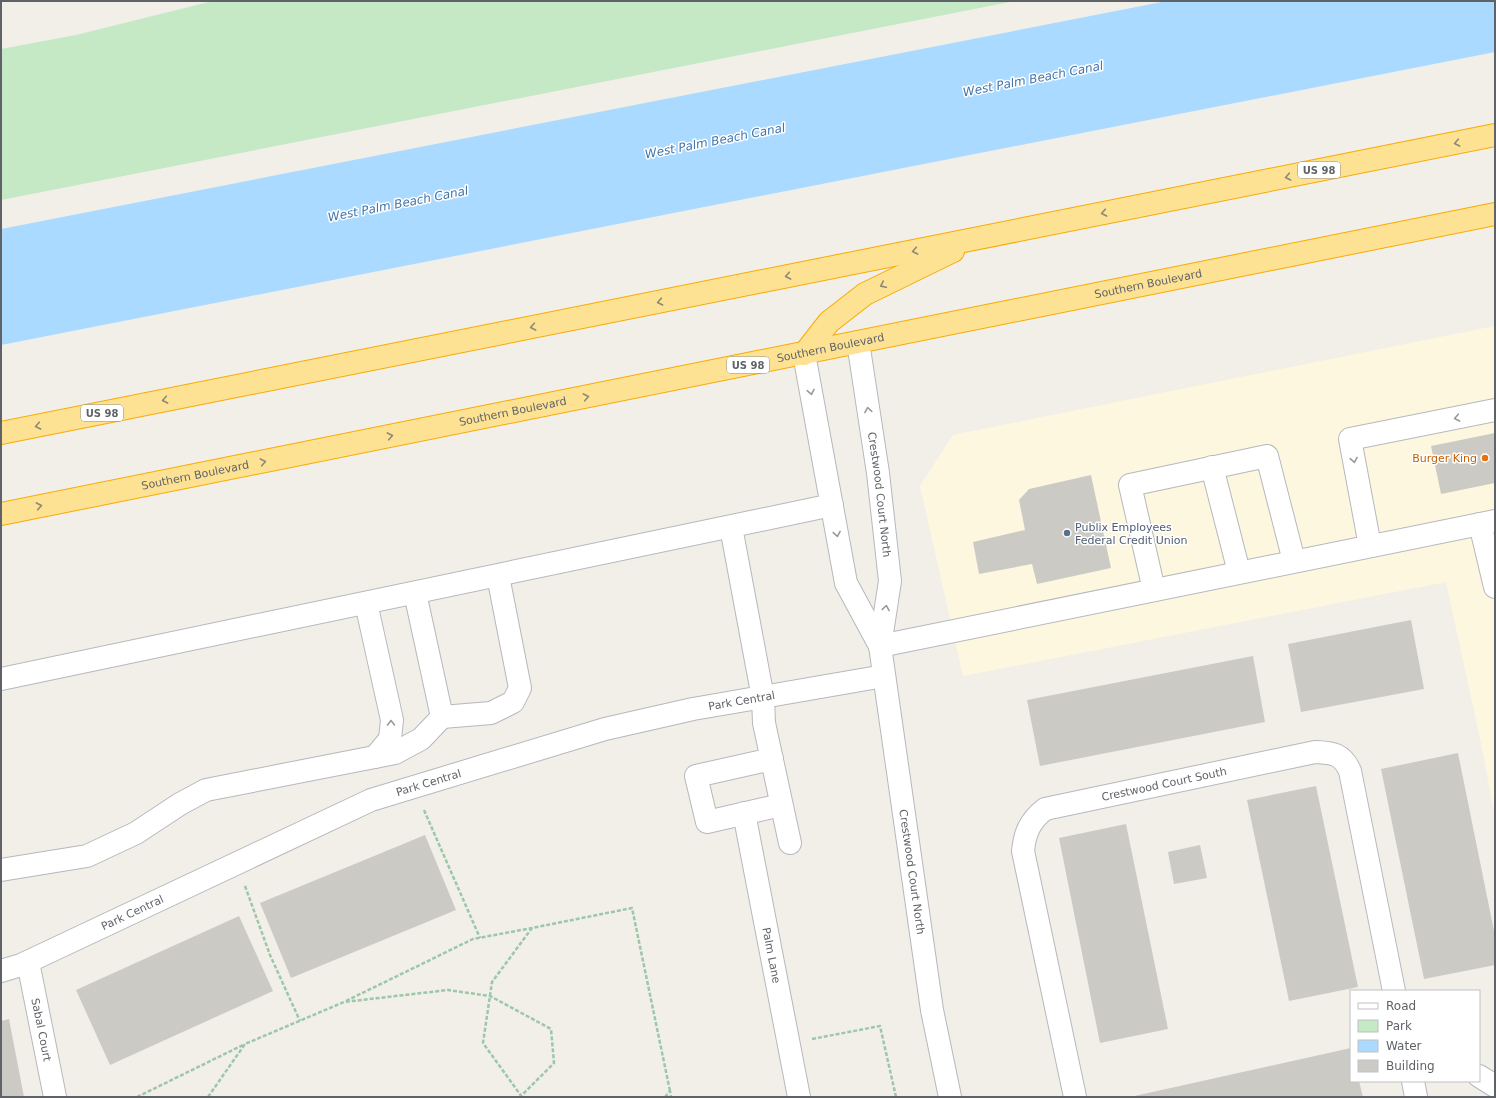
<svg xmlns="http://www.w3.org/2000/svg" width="1496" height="1098" font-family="'DejaVu Sans',sans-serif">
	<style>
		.commercial { fill: #fef7e0 }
		.green { fill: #c5e8c5 }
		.water { fill: #aadaff }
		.building { fill: #cccac5 }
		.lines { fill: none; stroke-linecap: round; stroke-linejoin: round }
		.minor-casing { stroke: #b5b8bc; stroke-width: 24 }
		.highway-casing { stroke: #f9ab00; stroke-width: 24 }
		.path { stroke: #9cc7a9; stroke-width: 2.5; stroke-dasharray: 4 2; stroke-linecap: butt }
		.minor { stroke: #fff; stroke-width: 22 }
		.highway { stroke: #fde293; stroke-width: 22 }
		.oneway { stroke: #8e8975 }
		.oneway2 { stroke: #979a9d }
		.food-dot { fill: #e8710a; stroke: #fff; stroke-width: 1.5 }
		.service-dot { fill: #5c6f8a; stroke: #fff; stroke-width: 1.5 }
		.labels { text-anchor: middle; stroke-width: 3; stroke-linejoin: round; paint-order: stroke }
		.shield { fill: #fff; stroke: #8f9295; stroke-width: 1 }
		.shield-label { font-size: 10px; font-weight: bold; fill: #5f6368 }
		.street-label { font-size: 11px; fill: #5f6368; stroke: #fff }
		.food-label { font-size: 11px; fill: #c56008; stroke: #fff; text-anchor: end }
		.service-label { font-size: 11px; fill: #4e5e75; stroke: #fff; text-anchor: start }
		.water-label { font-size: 12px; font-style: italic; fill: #4174aa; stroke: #fff }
	</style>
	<rect width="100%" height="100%" fill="#f1efe8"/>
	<!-- commercial -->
	<path class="commercial" d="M1495,326V817L1481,743L1446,582L963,676L920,486L953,435Z"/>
	<!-- green -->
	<path class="green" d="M213,1H1015L1,200V49L76,35Z"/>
	<!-- water -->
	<path class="water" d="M1167,1H1495V52L1,345V229Z"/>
	<!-- building -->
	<path class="building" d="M1495,433V483L1441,494L1431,446Z
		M1091,475L1111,568L1037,584L1032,564L979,574L973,542L1025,530L1019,500L1029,489Z
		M1411,620L1424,689L1301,712L1288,644Z
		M1253,656L1265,722L1040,766L1027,700Z
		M1458,753L1495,936V965L1424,979L1381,769Z
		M1316,786L1358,987L1289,1001L1247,800Z
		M1126,824L1168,1029L1100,1043L1059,838Z
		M425,835L456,910L291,978L260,903Z
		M1200,845L1207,878L1174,884L1168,852Z
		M239,916L273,991L110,1065L76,990Z
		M9,1019L24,1097H1V1021Z
		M1351,1048V1081H1359L1363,1097H1130Z"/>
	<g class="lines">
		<!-- minor casing -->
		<g class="minor-casing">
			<g id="minor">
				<path id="s1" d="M858,342L878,473L890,581L880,646L932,1010L950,1097"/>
				<path d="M804,354L846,583L880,646"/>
				<path d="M1212,467L1239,572"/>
				<path d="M1480,524L1495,587"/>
				<path d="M731,527L763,698L764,723L790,843"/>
				<path d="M1370,546L1350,439L1495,410"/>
				<path d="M1154,590L1130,485L1267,456L1294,561"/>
				<path d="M415,593L442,717L491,713L513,702L520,688L498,576"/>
				<path d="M366,603L392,720L390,739L375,757"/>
				<path d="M880,646L1495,521"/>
				<path d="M1,679L832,505"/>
				<path d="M772,759L696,776L707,822L781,805"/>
				<path id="s2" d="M744,813L799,1097"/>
				<path d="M1,870L87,856L136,833L180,804L206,790L395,753L421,739L442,717"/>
				<path id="s3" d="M28,962L55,1097"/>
				<path id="s4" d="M1,971L21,965L371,800L605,729L693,709L884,676"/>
				<path d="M1479,1076L1495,1086"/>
				<path d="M1413,1081L1416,1097"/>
				<path id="s5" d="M1075,1097L1023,851C1025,832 1030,821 1045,809L1315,752C1332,753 1342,753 1350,771L1394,991"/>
			</g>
		</g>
		<!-- highway casing -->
		<g class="highway-casing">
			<g id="highway">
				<path d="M804,354L829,322L865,294L953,251"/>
				<path d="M1,433L1495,135"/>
				<path id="s6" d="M1,514L1495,214"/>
			</g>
		</g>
		<!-- path -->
		<path class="path" d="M424,810L480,938
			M245,886L270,955L300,1021
			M346,1001L473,939L532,928
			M812,1039L880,1026L896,1097
			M137,1097L245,1044
			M208,1097L245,1044L344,1002L448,990L490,996L551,1029L554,1063L520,1097
			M522,1097L483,1043L492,982L532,928L632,908L670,1091
			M665,1097L670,1091L671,1097"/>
		<!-- minor -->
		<use href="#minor" class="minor"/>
		<!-- highway -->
		<use href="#highway" class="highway"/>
	</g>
	<!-- one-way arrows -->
	<defs><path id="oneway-chevron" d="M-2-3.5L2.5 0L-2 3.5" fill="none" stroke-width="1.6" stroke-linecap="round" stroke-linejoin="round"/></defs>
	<g class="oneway">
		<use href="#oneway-chevron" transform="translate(1457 143) rotate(169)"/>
		<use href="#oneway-chevron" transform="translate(1288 177) rotate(169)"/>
		<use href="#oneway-chevron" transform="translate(1104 213) rotate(169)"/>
		<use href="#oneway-chevron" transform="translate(915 251) rotate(169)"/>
		<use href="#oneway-chevron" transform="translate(788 276) rotate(169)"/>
		<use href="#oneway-chevron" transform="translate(883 285) rotate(154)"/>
		<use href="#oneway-chevron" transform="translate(660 302) rotate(169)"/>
		<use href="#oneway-chevron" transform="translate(533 327) rotate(169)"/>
		<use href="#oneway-chevron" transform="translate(586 397) rotate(-11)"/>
		<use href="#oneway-chevron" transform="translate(165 400) rotate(169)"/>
		<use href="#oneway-chevron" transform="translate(38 426) rotate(169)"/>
		<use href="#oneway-chevron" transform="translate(390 436) rotate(-11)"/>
		<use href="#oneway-chevron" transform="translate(263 462) rotate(-11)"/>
		<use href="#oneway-chevron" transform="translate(39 506) rotate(-11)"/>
	</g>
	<g class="oneway2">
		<use href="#oneway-chevron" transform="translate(811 392) rotate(79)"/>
		<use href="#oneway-chevron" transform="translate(868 410) rotate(-99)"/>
		<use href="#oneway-chevron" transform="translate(1457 418) rotate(169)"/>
		<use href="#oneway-chevron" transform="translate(1354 460) rotate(79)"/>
		<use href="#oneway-chevron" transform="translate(837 534) rotate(80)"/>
		<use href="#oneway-chevron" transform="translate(886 608) rotate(-81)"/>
		<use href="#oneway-chevron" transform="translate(391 723) rotate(-90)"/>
	</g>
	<!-- markers -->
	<circle class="food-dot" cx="1485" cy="458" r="4"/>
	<circle class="service-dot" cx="1067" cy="533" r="4"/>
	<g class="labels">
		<!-- shield labels -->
		<g class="shield">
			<rect x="1298" y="162" width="42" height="16" rx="3"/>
			<rect x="727" y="357" width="42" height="16" rx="3"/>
			<rect x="81" y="405" width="42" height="16" rx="3"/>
		</g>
		<g class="shield-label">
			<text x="1319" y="174">US 98</text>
			<text x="748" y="369">US 98</text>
			<text x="102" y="417">US 98</text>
		</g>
		<!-- street labels -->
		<g class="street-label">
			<text dy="4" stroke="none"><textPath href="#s6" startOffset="1170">Southern Boulevard</textPath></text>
			<text dy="4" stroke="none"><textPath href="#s6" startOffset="846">Southern Boulevard</textPath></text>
			<text dy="4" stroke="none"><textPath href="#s6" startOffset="522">Southern Boulevard</textPath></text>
			<text dy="4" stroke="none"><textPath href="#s6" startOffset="198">Southern Boulevard</textPath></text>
			<text dy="4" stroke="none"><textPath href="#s1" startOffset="154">Crestwood Court North</textPath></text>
			<text dy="4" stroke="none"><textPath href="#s4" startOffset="792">Park Central</textPath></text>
			<text dy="4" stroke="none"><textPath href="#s4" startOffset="468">Park Central</textPath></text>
			<text dy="4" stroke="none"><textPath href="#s5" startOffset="422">Crestwood Court South</textPath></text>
			<text dy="4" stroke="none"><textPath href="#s1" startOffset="535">Crestwood Court North</textPath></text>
			<text dy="4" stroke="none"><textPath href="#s4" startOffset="144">Park Central</textPath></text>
			<text dy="4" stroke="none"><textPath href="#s2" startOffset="145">Palm Lane</textPath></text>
			<text dy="4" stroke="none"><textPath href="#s3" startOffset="69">Sabal Court</textPath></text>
		</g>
		<!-- food labels -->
		<g class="food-label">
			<text x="1477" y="462">Burger King</text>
		</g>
		<!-- service labels -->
		<g class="service-label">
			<text x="1075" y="531">Publix Employees<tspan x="1075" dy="13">Federal Credit Union</tspan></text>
		</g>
		<!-- water labels -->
		<g class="water-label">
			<text transform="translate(1033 79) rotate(-11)" y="4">West Palm Beach Canal</text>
			<text transform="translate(715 141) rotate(-11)" y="4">West Palm Beach Canal</text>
			<text transform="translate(398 204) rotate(-11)" y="4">West Palm Beach Canal</text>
		</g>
	</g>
	<!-- border -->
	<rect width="1496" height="1098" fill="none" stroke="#5f6368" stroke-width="4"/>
	<!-- legend -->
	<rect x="1350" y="990" width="130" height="92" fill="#ffffff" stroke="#bfc1c3"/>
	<rect x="1358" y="1003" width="20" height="6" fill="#ffffff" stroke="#bfc1c3"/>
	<text x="1386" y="1010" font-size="12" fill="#5f6368">Road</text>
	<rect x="1358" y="1020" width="20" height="12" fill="#c5e8c5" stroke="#bfc1c3"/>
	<text x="1386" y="1030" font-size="12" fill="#5f6368">Park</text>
	<rect x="1358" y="1040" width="20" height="12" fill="#aadaff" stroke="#bfc1c3"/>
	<text x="1386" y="1050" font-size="12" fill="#5f6368">Water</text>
	<rect x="1358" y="1060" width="20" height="12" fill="#cccac5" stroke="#bfc1c3"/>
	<text x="1386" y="1070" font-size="12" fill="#5f6368">Building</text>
</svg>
